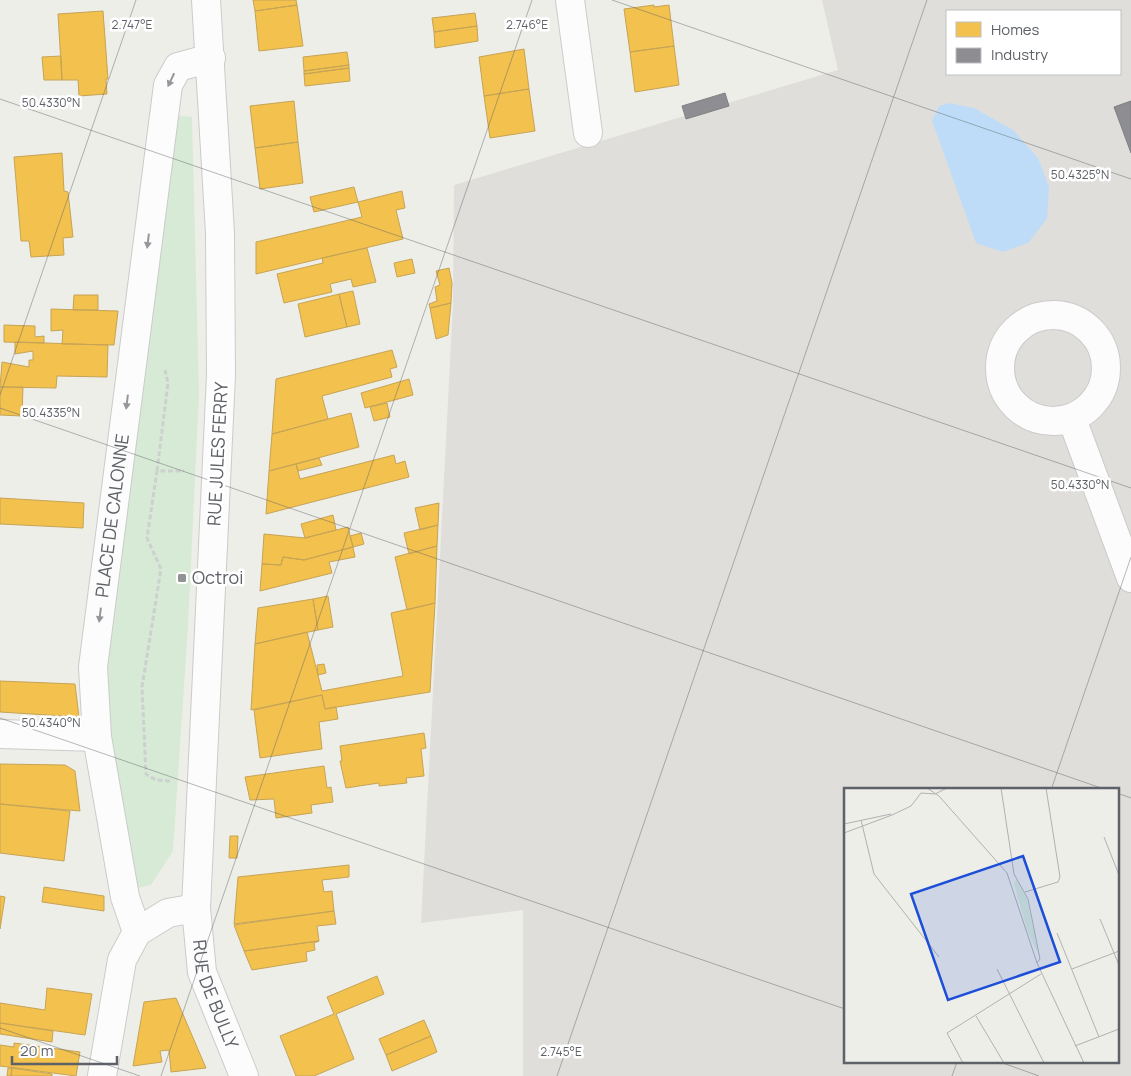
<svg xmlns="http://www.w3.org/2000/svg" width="1131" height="1076" font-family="Manrope,sans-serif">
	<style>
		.industrial { fill: #dfdeda; fill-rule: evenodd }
		.green { fill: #d7ead6 }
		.water { fill: #bedcf8 }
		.homes { fill: #f2c14e; stroke: #c6a456 }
		.industry { fill: #8d8d92; stroke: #7f8085 }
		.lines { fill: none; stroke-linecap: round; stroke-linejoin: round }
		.minor-casing { stroke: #cbcbcb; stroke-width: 30 }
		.path { stroke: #ccd0ce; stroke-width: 3; stroke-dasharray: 5 2.5; stroke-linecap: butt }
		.minor { stroke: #fcfcfc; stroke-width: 28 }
		.oneway { fill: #95979b }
		.ticks { fill: none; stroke: #5e6167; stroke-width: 1; stroke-opacity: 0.45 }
		.poi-dot { fill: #909294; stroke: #fff; stroke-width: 2 }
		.labels { text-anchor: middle; stroke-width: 5; stroke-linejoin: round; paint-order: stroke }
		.street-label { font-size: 18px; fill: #5e6167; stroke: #fff }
		.poi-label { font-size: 18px; fill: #5e6167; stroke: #fff; text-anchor: start }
		.inset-road { fill: none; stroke: #b0b2b1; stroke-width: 1 }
		.view { fill: #1d4ed8; fill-opacity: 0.15; stroke: #1d4ed8; stroke-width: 2.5 }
		.inset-edge { fill: none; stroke: #5e6167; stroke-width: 2.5 }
		.ticks-label { font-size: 12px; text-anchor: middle; fill: #5e6167; stroke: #fff; stroke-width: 5; stroke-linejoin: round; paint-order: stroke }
	</style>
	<rect width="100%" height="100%" fill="#eeeee9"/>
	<!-- industrial -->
	<path class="industrial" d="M822,0H1131V1076H523V910L421,923L453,304L454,185L838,70ZM947,11H1120V74H947ZM845,790H1117V1062H845Z"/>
	<!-- green -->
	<path class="green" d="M172,115L192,117L199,394L188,627L173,851L151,885L132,889L102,669Z"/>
	<!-- water -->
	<path class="water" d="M949,103L974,108L1013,130L1038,158L1049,187L1047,219L1028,243L1003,252L976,243L932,121L939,106Z"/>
	<!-- homes -->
	<path class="homes" d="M253,0H296L297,5L255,11Z
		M297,5L303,46L259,51L255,11Z
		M654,5V7L669,5L674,46L630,52L624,9Z
		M103,11L108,79H106L107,94L79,96L78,80H62L58,14Z
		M475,13L477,26L434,32L432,18Z
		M477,26L478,41L435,48L434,32Z
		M674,46L679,85L635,92L630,52Z
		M524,49L529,89L484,96L479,57Z
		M347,52L349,65L304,71L303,57Z
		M61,56L62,80H44L42,57Z
		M349,65V68L304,74V71Z
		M349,68L350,81L305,86L304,74Z
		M529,89L535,131L490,138L484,96Z
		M294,101L298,142L255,148L250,106Z
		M298,142L303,183L260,189L255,148Z
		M62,153L64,191L68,192L73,237L63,238L64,255L31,257L29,241H21L14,157Z
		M354,187L358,202L314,212L310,197Z
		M402,191L405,208L396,210L403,239L256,274V242L362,217L358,202Z
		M367,248L376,282L353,287L351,279L330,284L332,292L284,303L277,274L323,263L322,258Z
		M412,259L415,273L397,277L394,263Z
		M449,268L452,283L451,303L430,308L429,304L437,301L435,287L440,285L436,271Z
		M353,291L360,324L347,327L339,294Z
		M339,294L347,327L305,337L298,304Z
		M74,295H98V310H73Z
		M451,303L448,335L436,339L430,308Z
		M51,309L118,311L114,345L62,344L63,330L51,331Z
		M4,325L35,326V337L44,336V343L4,342Z
		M15,342L108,345L107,377L57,376L56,388L0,387L2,362L29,367V360H33V351L15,354Z
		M392,350L397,367L390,369L392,377L322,396L328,419L272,434L276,379Z
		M409,379L413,395L365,408L361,393Z
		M0,387H23L22,416L0,415Z
		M387,403L390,417L374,421L370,407Z
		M351,413L359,447L269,471L272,434Z
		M394,455L396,464L405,461L409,477L266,514L269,471L296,464L300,479Z
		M319,458L322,465L298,471L296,464Z
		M0,498L84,503L83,528L0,524Z
		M439,503L438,525L420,530L415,508Z
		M333,515L336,530L305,538L301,524Z
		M438,525L437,546L409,554L404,533Z
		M348,527L353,547L304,560L283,557L281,565L262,564L264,534L305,538Z
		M361,533L364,544L353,547L350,536Z
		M437,546L435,603L407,610L395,557Z
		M353,547L355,557L329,562L332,573L260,591L262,564L281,565L283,557L304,560Z
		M328,596L333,627L318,630L313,599Z
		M313,599L318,630L255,644L258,608Z
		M435,603L430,692L325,709L322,695L251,710L255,644L307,632L322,691L403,676L391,613Z
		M324,664L326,673L318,675L317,665Z
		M0,681L75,684L79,717L0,712Z
		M322,695L325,709L336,707L338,719L319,722L322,749L260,758L254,710Z
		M424,733L426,748L421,749L424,776L406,778L407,783L379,786V783L346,788L340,761H342L340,746Z
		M0,764L65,765L75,771L80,811L0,804Z
		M324,766L327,788L331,787L333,802L311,805L312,813L276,818L274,799L250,800L245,777Z
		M0,804L70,811L64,861L0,853Z
		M230,836H238L237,858H229Z
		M349,865V877L322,880L324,892L332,891L334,911L234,924L238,877Z
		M44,887L104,896V911L42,902Z
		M0,896L5,897L0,929Z
		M334,911L336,924L317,926L319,941L244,951L234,925Z
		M319,941L314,943L315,950L306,952L307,961L252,970L244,951Z
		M377,976L384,994L336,1014L354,1059L314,1076H296L280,1036L334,1014L327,997Z
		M47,988L92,994L85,1035L0,1023V1003L45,1010Z
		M176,998L206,1068L171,1072L169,1050L160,1051L162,1062L133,1066L144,1002Z
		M424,1020L431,1036L386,1055L379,1039Z
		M0,1023L53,1031L52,1042L0,1034Z
		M431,1036L437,1052L392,1071L386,1055Z
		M14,1043L80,1052L76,1076L0,1066V1045L14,1047Z
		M8,1068H12L11,1076H7Z
		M12,1068L52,1074V1076H11Z"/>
	<!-- industry -->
	<path class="industry" d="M725,93L729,106L686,119L682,106Z
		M1131,101V153L1114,107Z"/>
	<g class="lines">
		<!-- minor casing -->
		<g class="minor-casing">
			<g id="minor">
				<path id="s1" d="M206,0L220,233L221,375L196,908L202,972L244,1076"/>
				<path d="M570,0L588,133"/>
				<circle cx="1053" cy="368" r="53"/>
				<path d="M1072,419L1131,578"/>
				<path d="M0,734L97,737"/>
				<path id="s2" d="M137,932L125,897L97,737L93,667L168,85L178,67L211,58"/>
				<path d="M137,932L168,913L196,908"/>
				<path d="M102,1076L122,960L137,932"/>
			</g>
		</g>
		<!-- path -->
		<path class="path" d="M157,471L168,383L165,370
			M170,781L156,780L146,774L142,687L161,569L147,538L157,471H184"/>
		<!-- minor -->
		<use href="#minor" class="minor"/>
	</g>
	<!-- one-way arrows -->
	<defs><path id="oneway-solid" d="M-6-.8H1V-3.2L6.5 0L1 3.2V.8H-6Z" transform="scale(1.25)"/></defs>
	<g class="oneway">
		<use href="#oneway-solid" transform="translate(171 80) rotate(115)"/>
		<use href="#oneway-solid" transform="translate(148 241) rotate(97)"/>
		<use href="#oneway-solid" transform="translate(127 402) rotate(97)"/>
		<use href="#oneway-solid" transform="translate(100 615) rotate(97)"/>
	</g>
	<!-- ticks -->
	<path class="ticks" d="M612,0L1131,179M0,99L1131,488M0,395L136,0M0,408L1107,790M0,718L845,1009M1051,790L1131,557M1117,793L1131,798M0,1028L140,1076M1000,1062L1039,1076M161,1076L532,0M557,1076L927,0M952,1076L957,1062"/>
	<!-- markers -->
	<rect class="poi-dot" x="177" y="573" width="10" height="10" rx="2.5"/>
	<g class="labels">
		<!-- street labels -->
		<g class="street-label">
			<text transform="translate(218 454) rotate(-87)" y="6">RUE JULES FERRY</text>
			<text dy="6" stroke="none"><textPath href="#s2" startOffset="422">PLACE DE CALONNE</textPath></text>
			<text dy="6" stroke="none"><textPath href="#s1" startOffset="998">RUE DE BULLY</textPath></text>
		</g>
		<!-- poi labels -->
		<g class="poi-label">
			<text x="192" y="584">Octroi</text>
		</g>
	</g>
	<!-- overview -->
	<g transform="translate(844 788)">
		<rect width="275" height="275" fill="#eeeee9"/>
		<path d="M172,91L183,111L195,168L183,142L170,96Z" fill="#d7ead6"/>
		<path class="inset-road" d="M83,0L95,8L163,85L193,175L240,275M157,0L170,86M77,5L91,6L103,0M17,32L30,86L95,169M0,36L47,26M0,45L48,27L67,18L77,5M260,49L275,87M170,86L184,111L196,171L193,175M181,104L214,94L216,89L202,0M256,131L275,177M213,145L255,249M153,181L200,275M228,181L275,163M132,228L160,275M231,258L275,241M119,275L103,245L197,186"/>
		<path class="view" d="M179,68L216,174L104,212L67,106Z"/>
		<rect width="275" height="275" class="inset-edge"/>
	</g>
	<g class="ticks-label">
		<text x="132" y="29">2.747°E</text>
		<text x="527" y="29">2.746°E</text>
		<text x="51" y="107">50.4330°N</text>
		<text x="1080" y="179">50.4325°N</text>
		<text x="51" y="417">50.4335°N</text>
		<text x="1080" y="489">50.4330°N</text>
		<text x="51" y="727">50.4340°N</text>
		<text x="561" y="1056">2.745°E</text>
	</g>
	<!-- legend -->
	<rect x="946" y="10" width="175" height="65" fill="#ffffff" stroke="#bfc0c2"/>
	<rect x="956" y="22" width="25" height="15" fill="#f2c14e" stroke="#bfc0c2"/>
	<text x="991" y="35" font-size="15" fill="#5e6167">Homes</text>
	<rect x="956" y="48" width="25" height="15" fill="#8d8d92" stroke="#bfc0c2"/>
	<text x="991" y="60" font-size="15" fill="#5e6167">Industry</text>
	<!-- scale -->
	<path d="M12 1056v8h105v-8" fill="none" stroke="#5e6167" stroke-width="2.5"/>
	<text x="20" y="1056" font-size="15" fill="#5e6167" stroke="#ffffff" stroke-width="4" paint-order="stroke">20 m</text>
</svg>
